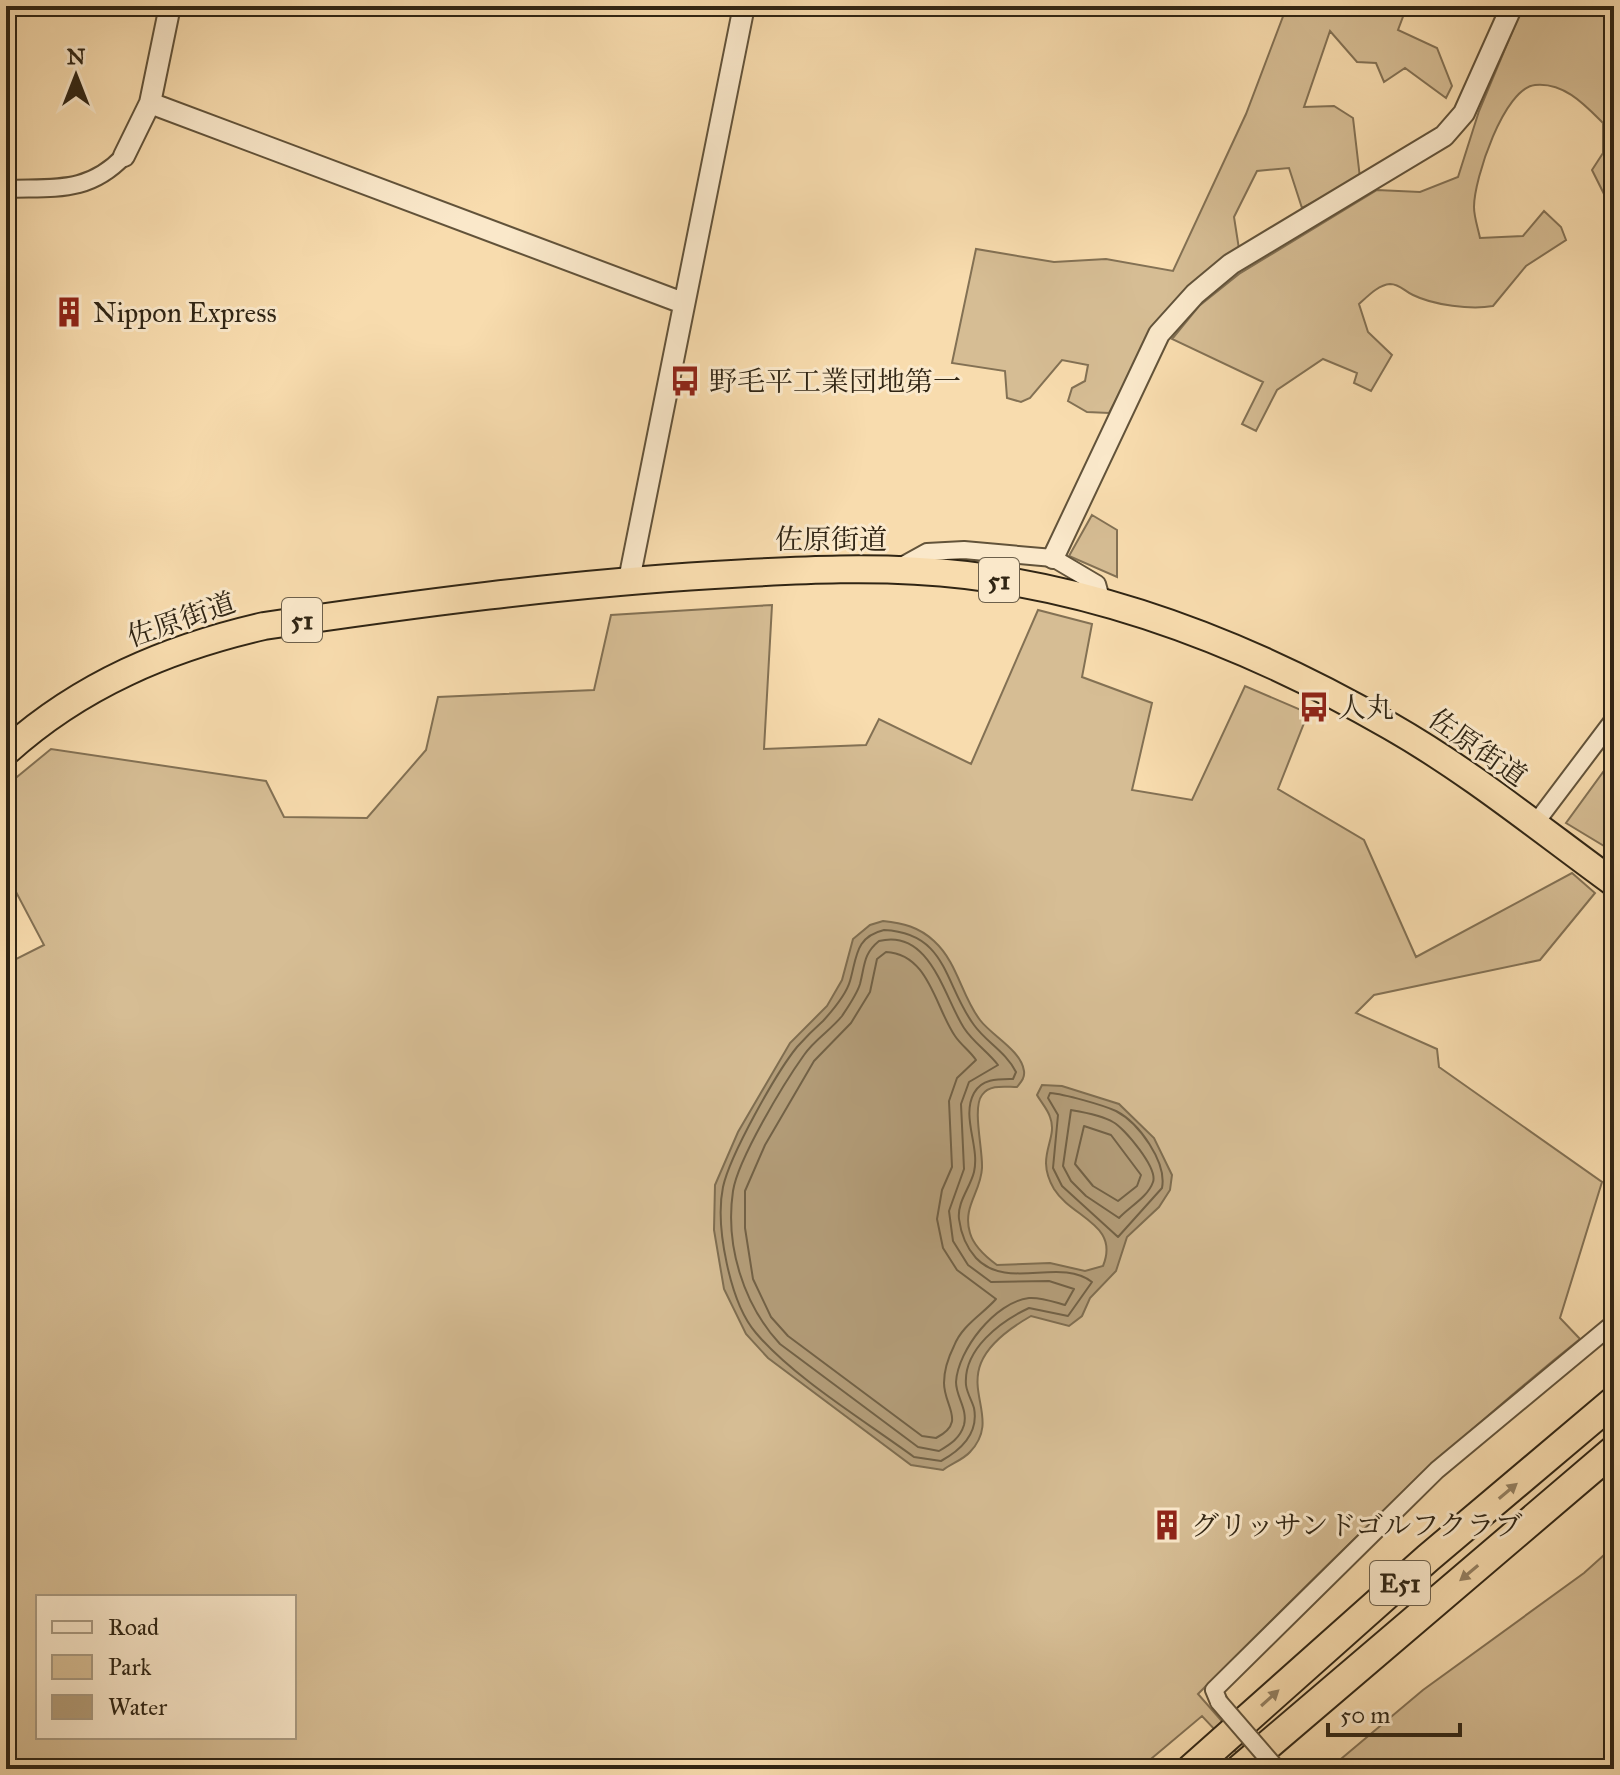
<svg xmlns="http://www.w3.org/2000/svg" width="1620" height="1775" font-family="'IM FELL Great Primer','Noto Serif JP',serif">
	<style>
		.green { fill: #d6bd94; stroke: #837154; stroke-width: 2; fill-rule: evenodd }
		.water { fill: #b49e7a; stroke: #7f6e51; stroke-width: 2 }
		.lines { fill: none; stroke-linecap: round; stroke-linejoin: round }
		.shore { stroke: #726247; stroke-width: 2 }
		.minor-casing { stroke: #62533a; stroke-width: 20 }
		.tertiary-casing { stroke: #62533a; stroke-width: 24 }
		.trunk-casing { stroke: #302514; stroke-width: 30 }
		.motorway-casing { stroke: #302514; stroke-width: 32 }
		.minor { stroke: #fae8ca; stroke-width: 16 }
		.tertiary { stroke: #fae8ca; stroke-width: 20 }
		.trunk { stroke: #f8dcae; stroke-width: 26 }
		.motorway { stroke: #f8dcae; stroke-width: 28 }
		.minor-bridge-casing { stroke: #62533a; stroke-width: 20; stroke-linecap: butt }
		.minor-bridge { stroke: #fae8ca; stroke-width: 16 }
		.oneway { fill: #948061 }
		.labels { text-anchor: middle; stroke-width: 6; stroke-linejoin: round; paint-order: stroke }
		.shield { fill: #fae8ca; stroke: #6d604b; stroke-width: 2 }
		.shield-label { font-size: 26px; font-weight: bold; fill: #302514 }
		.poi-label { font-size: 28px; fill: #302514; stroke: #fae8ca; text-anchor: start }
		.street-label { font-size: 28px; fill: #302514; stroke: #fae8ca }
	</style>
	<rect width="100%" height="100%" fill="#f8dcae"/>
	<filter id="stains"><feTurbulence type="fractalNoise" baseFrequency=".0025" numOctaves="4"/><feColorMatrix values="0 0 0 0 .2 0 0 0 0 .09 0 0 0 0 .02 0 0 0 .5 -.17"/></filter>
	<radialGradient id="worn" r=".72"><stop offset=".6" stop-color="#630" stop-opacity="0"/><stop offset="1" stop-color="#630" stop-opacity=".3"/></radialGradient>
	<!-- green -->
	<path class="green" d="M1287,6H1407L1398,30L1437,48L1452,86L1446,98L1405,68L1384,82L1376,63L1357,62L1330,31L1304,107L1334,106L1353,118L1360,178L1302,208L1289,168L1257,171L1234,217L1239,249L1153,328L1109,413L1087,412L1068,401L1072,388L1085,381L1088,365L1062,360L1030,398L1021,402L1007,398L1005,371L952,363L976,249L1054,262L1106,259L1173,271L1246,114Z
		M1523,6H1607L1614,17V214L1592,170L1603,153V123C1585,105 1564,82 1535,85C1504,88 1474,179 1474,207C1474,217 1478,228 1480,238L1523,236L1544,211L1561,227L1566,240L1526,266L1493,306C1471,310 1433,305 1413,295C1404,291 1400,284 1390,284C1378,285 1368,296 1359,304L1368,332L1392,355L1371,391L1354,383L1357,373L1323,359L1277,390L1256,431L1242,424L1263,382L1172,339L1199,306L1239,274L1377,190L1420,192L1458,177L1479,111Z
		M1092,515L1117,530V577L1069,556Z
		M772,605L764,749L866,745L879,719L971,764L1038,610L1092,624L1082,677L1152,703L1132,790L1192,800L1245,686L1308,713L1278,789L1364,840L1416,957L1572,873L1595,893L1540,960L1374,995L1356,1013L1437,1049L1439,1067L1602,1182L1560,1318L1580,1339C1443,1448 1321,1570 1198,1694L1264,1769H1252L1202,1716L1139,1769H6V1469L13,1444L6,1441V964L44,945L6,873V786L51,749L266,781L284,817L367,818L426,750L438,697L594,690L611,615ZM38,1597H294V1737H38Z
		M1614,757V852L1566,823Z
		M1614,1546V1769H1329L1423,1690L1584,1573Z"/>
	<!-- water -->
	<path class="water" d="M883,921C903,923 919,927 934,941C958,963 961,995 980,1020C992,1036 1021,1050 1024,1071C1025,1078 1021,1082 1017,1087C1005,1087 990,1084 982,1095C972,1108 983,1150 982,1168C981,1192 962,1207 970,1233C974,1247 986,1257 997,1265L1050,1263L1085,1271L1103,1266C1120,1224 1072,1218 1054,1189C1034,1155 1059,1140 1050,1117C1048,1110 1041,1102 1037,1095L1042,1085L1062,1086L1119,1104L1154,1138L1172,1175L1170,1190L1159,1207L1127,1237L1116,1271L1090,1298L1082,1316L1069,1326L1031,1316C930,1374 1011,1409 970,1452C964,1459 951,1464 943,1470L911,1465L768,1358L746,1334L724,1289L714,1230L715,1185L738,1132L790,1043L827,1006L842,980L853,939L870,925Z"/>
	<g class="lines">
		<!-- shore -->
		<path class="shore" d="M884,930C948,933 944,985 974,1025C986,1042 1006,1052 1016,1072L1013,1079C999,1079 982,1078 974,1093C961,1117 980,1146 974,1172C970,1188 957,1202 959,1219C961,1234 966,1247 976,1258C1007,1291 1060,1257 1092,1282L1068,1316L1029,1308C1001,1321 963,1349 966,1385C967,1393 972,1401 974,1408C979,1434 961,1450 941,1461L914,1457C865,1421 794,1378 756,1333C730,1303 715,1226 723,1187C730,1155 776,1073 797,1047C805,1038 814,1029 823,1021C833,1010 846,995 850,981C857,957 855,937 884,930Z
			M879,941C930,928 944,997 964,1028C973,1042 988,1052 998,1065L969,1082L961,1104L964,1169L949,1211L953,1241L968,1265L991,1282L1049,1281L1074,1289L1065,1305C1054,1302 1041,1297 1029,1298C995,1302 958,1350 956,1382C956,1397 968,1409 964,1425C960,1438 951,1444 939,1451L918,1447L780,1344C743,1304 725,1245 733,1191C738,1159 784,1083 804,1055C814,1040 831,1030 842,1016C848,1007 857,994 860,984C865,965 863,954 879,941Z
			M886,952C929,954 935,1007 955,1036C961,1045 970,1051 976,1060L957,1078L949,1101L952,1167L942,1190L937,1219L943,1248L957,1270L996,1299C983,1314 962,1325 954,1346C949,1356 944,1371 944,1383C944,1407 967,1422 936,1438L922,1436L788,1336L771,1317L753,1279L745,1228V1191L765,1145L814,1061L851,1023L870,992L877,959Z
			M1050,1093C1064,1094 1103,1105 1116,1111C1139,1123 1167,1162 1162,1188L1118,1237L1062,1186L1053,1168L1058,1115L1048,1098Z
			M1071,1110C1083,1112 1102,1115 1113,1122C1125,1129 1158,1168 1153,1182C1148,1197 1129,1207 1119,1218L1086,1196L1071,1181L1063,1166Z
			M1084,1126L1111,1135L1141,1175L1137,1186L1118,1201L1093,1186L1075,1164Z"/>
		<!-- minor casing -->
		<g class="minor-casing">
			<path id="minor" d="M6,189C54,187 88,194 124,156
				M898,568L927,552L964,550L1053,558L1097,584L1102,602
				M1534,825L1614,719
				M1219,1702L1214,1690L1437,1470L1614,1323"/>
		</g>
		<!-- tertiary casing -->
		<g class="tertiary-casing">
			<path id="tertiary" d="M150,103L683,303
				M124,156L150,103L170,6
				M1053,558L1159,334L1195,294L1231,264L1444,136L1464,113L1512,6
				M629,580L744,6"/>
		</g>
		<!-- trunk casing -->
		<g class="trunk-casing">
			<path id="trunk" d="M6,752C80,685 168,648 264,626C413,604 563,584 714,575C798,570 882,565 966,575C1116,593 1260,651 1390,726C1469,771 1541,830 1614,883"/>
		</g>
		<!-- motorway casing -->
		<g class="motorway-casing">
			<path id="motorway" d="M1191,1769L1428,1558L1614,1401
				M1240,1769L1614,1450"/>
		</g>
		<!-- minor -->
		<use href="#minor" class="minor"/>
		<!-- tertiary -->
		<use href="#tertiary" class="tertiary"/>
		<!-- trunk -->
		<use href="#trunk" class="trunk"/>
		<!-- motorway -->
		<use href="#motorway" class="motorway"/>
		<!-- minor-bridge casing -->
		<g class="minor-bridge-casing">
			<path id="minor-bridge" d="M1219,1702L1277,1769"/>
		</g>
		<!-- minor-bridge -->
		<use href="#minor-bridge" class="minor-bridge"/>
	</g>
	<!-- one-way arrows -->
	<defs><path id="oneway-solid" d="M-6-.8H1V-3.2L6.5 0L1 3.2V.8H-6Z" transform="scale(2)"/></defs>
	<g class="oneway">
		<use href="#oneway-solid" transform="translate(1508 1491) rotate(-40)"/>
		<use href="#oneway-solid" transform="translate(1469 1573) rotate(140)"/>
		<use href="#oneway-solid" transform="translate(1270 1698) rotate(-42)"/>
	</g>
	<!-- icons -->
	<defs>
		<g id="building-bare" transform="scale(2.4)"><path d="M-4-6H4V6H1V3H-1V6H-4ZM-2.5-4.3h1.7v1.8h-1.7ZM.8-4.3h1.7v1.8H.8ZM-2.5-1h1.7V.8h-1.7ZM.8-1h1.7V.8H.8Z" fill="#8f2418" stroke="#fae8ca" stroke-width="2.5" paint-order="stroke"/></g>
		<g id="bus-bare" transform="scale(2.4)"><path d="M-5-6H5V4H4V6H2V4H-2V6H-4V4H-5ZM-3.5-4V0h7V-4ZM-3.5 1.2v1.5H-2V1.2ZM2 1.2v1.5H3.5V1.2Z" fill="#8f2418" stroke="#fae8ca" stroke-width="2.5" paint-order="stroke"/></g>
	</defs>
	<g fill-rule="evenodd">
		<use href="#building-bare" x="69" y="312"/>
		<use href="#bus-bare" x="685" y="381"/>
		<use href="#bus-bare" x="1314" y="707"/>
		<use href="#building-bare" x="1167" y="1525"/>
	</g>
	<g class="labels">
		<!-- shield labels -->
		<g class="shield">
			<rect x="979" y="558" width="40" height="44" rx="6"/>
			<rect x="282" y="598" width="40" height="44" rx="6"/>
			<rect x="1370" y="1561" width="60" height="44" rx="6"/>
		</g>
		<g class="shield-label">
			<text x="999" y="589">51</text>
			<text x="302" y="629">51</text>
			<text x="1400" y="1592">E51</text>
		</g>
		<!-- poi labels -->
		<g class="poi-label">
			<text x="93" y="322">Nippon Express</text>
			<text x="709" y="391">野毛平工業団地第一</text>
			<text x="1338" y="717">人丸</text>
			<text x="1191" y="1535">グリッサンドゴルフクラブ</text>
		</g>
		<!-- street labels -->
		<g class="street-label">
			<text x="831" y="549">佐原街道</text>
			<text transform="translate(181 619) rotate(-19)" y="10">佐原街道</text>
			<text transform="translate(1478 747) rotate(35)" y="10">佐原街道</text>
		</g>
	</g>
	<!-- margin -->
	<rect width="1620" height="1775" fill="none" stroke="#f8dcae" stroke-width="32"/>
	<rect x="8" y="8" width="1604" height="1759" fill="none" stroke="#302514" stroke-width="4"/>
	<rect x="16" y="16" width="1588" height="1743" fill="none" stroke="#302514" stroke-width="2"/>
	<!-- legend -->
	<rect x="36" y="1595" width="260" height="144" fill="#fae8ca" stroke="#a99a81" stroke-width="2"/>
	<rect x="52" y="1621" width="40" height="12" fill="#fae8ca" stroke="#a99a81" stroke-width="2"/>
	<text x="108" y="1635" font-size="24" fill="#302514">Road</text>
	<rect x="52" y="1655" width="40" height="24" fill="#d6bd94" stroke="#a99a81" stroke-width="2"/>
	<text x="108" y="1675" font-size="24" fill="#302514">Park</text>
	<rect x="52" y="1695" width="40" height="24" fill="#b49e7a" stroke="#a99a81" stroke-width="2"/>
	<text x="108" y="1715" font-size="24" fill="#302514">Water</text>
	<!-- north arrow -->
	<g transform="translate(76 76)" stroke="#fae8ca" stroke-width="6" paint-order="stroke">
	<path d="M0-6L14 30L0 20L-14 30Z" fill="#302514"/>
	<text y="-12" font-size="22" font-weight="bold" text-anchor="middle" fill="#302514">N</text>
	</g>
	<!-- scale -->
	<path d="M1328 1723v12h132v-12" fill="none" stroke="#302514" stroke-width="4"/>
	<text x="1340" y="1723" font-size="24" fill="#302514" stroke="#fae8ca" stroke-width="6" paint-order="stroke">50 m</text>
	<rect width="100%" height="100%" filter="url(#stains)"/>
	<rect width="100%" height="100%" fill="url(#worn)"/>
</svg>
